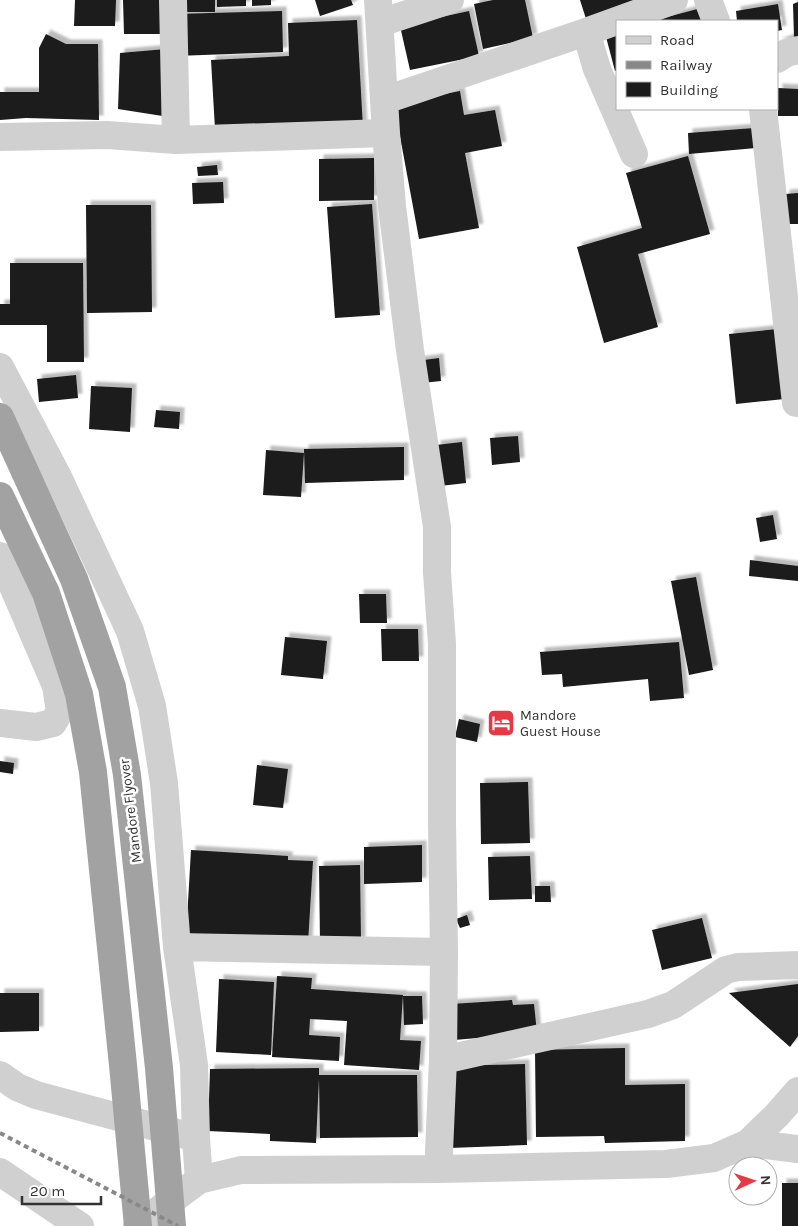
<svg xmlns="http://www.w3.org/2000/svg" width="798" height="1226" font-family="Karla,sans-serif">
	<style>
		.building { fill: #1a1a1a; filter: url(#shadow) }
		.lines { fill: none; stroke-linecap: round; stroke-linejoin: round }
		.minor { stroke: #d0d0d0; stroke-width: 28 }
		.tertiary { stroke: #d0d0d0; stroke-width: 28 }
		.trunk { stroke: #a2a2a2; stroke-width: 28 }
		.rail { stroke: #888; stroke-width: 4; stroke-dasharray: 5 4; stroke-linecap: butt }
		.labels { text-anchor: middle; stroke-width: 5; stroke-linejoin: round; paint-order: stroke }
		.poi-label { font-size: 14px; fill: #333; stroke: #fff; text-anchor: start }
		.street-label { font-size: 14px; fill: #333; stroke: #fff }
	</style>
	<defs>
		<filter id="shadow"><feDropShadow dx="4.5" dy="-4.5" stdDeviation="1" flood-color="#0004"/></filter>
	</defs>
	<rect width="100%" height="100%" fill="#fff"/>
	<!-- building -->
	<path class="building" d="M75,0H116L115,26H74Z
		M123,0H160L161,34H124Z
		M177,0H215V12H177Z
		M217,0H246V6L217,7Z
		M252,0H271V5L252,6Z
		M315,0H351L353,5L320,16Z
		M493,0H525L533,38L483,49L474,4Z
		M580,0H656L587,22Z
		M798,2V44L777,43L794,37L793,4Z
		M778,4L782,30L777,31V21H737L736,11Z
		M705,7L708,21H652Z
		M282,11L283,52L176,56L175,14Z
		M469,11L479,56L410,70L400,26Z
		M357,20L363,128L215,129L211,60L289,56L288,23Z
		M617,30V70L615,71L605,33Z
		M46,34L66,44H98L99,120L26,118L0,120V92H39V48Z
		M166,49L169,117L118,109L120,53Z
		M778,88L798,89V116H778Z
		M460,91L464,115L495,110L502,146L465,153L479,228L419,239L394,104Z
		M754,128L756,148L689,154L688,133Z
		M688,156L710,234L638,254L658,327L604,343L577,247L642,228L626,173Z
		M374,158V200L319,201V159Z
		M217,165L218,175L198,176L197,167Z
		M223,182L224,203L193,204L192,183Z
		M798,193V224H785V194Z
		M372,204L380,315L335,318L327,207Z
		M86,205H151L152,312L87,313Z
		M10,263H83L84,362H47V325H0V304H10Z
		M787,328L794,398L736,404L729,334Z
		M439,358L441,381L412,384L409,362Z
		M76,375L78,398L39,402L37,379Z
		M91,386L132,388L130,432L89,429Z
		M156,410L180,412L179,429L154,427Z
		M518,436L520,462L492,465L490,438Z
		M462,442L466,483L440,486L436,445Z
		M404,447V480L305,483L304,449Z
		M266,450L304,453L301,497L263,495Z
		M773,515L777,539L760,542L756,518Z
		M750,560L798,566V581L749,576Z
		M696,577L713,670L689,675L671,581Z
		M359,594H386L387,623H360Z
		M381,629H418L419,661H382Z
		M285,637L327,641L323,679L281,675Z
		M679,642L684,698L650,701L648,679L563,687L562,674L542,675L540,652Z
		M459,719L480,724L477,742L455,737Z
		M0,761L14,763L13,774L0,772Z
		M257,765L288,769L283,808L253,805Z
		M528,782L530,843L481,844L480,783Z
		M422,845V882L364,884V847Z
		M191,850L288,856V860L313,861L308,943L186,937Z
		M530,856L532,899L489,900L488,857Z
		M360,865L361,942H320L319,866Z
		M535,886H550L551,902H535Z
		M467,915L470,925L460,928L456,919Z
		M702,918L712,958L662,970L652,930Z
		M277,976L312,978L311,989L403,995L400,1040L421,1041L419,1070L344,1065L347,1021L310,1019L309,1035L340,1037L339,1061L272,1057Z
		M219,979L274,982L271,1055L216,1052Z
		M798,984V1036L790,1047L729,993Z
		M0,993H39V1031L0,1032Z
		M403,996H422L423,1024L404,1025Z
		M512,1000L513,1005L534,1004L537,1033L454,1040L451,1004Z
		M625,1048V1085L685,1084V1141L605,1143L604,1136L536,1137L535,1050Z
		M525,1064L527,1145L449,1148L447,1066Z
		M319,1068V1075H417L418,1137L320,1138L319,1078L316,1143L270,1141V1134L208,1131L210,1069Z
		M782,1183H798V1226H782Z"/>
	<g class="lines">
		<!-- minor -->
		<path class="minor" d="M173,0L176,140
			M708,0L716,21
			M380,23L450,0
			M586,32L597,69L634,154
			M777,59L786,53L798,50
			M385,100L586,32L674,0
			M763,109L796,403
			M0,137L107,135L176,140L386,133
			M0,367L58,477L130,631L152,706L164,783L177,947L194,1065L196,1138L199,1180
			M0,556L56,686L60,711L53,723L36,727L0,723
			M177,947L444,952
			M443,1060L648,1014L673,1005L726,970L738,967L798,965
			M0,1075L17,1087L36,1095L185,1135
			M748,1143L798,1149
			M0,1172L80,1226
			M137,1226L199,1180L241,1170L440,1169L439,1152L443,1060L444,952L442,823V644L437,572V527L410,350L392,206L386,133L378,0"/>
		<!-- tertiary -->
		<path class="tertiary" d="M440,1169L666,1164L714,1158L748,1143L777,1115L798,1091"/>
		<!-- trunk -->
		<path class="trunk" d="M0,417L74,579L112,687L127,775L159,1068L172,1226
			M0,496L46,593L79,694L93,772L123,1065L138,1226"/>
		<!-- rail -->
		<path class="rail" d="M0,1133L178,1226"/>
	</g>
	<!-- icons -->
	<defs>
		<g id="hotel-square" transform="scale(1.4375)"><rect x="-9" y="-9" width="18" height="18" rx="4" fill="#e63946" stroke="#fff"/><path d="M-6-4.5h1.5V1H6V5H4.5V3h-9V5H-6ZM-4 0a1.8 1.8 0 1 1 3.6 0ZM.5 0V-2.5h3Q6-2.5 6 0Z" fill="#fff"/></g>
	</defs>
	<g fill-rule="evenodd">
		<use href="#hotel-square" x="501" y="723"/>
	</g>
	<g class="labels">
		<!-- poi labels -->
		<g class="poi-label">
			<text x="520" y="720">Mandore<tspan x="520" dy="16">Guest House</tspan></text>
		</g>
		<!-- street labels -->
		<g class="street-label">
			<text transform="translate(130 811) rotate(-97)" y="5">Mandore Flyover</text>
		</g>
	</g>
	<!-- legend -->
	<rect x="616" y="20" width="162" height="90" fill="#ffffff" stroke="#adadad"/>
	<rect x="626" y="36" width="25" height="8" fill="#d0d0d0" stroke="#adadad"/>
	<text x="660" y="45" font-size="15" fill="#333333">Road</text>
	<rect x="626" y="61" width="25" height="8" fill="#888888" stroke="#adadad"/>
	<text x="660" y="70" font-size="15" fill="#333333">Railway</text>
	<rect x="626" y="82" width="25" height="15" fill="#1a1a1a" stroke="#adadad"/>
	<text x="660" y="95" font-size="15" fill="#333333">Building</text>
	<!-- north arrow -->
	<g transform="translate(753 1181) rotate(87)"><circle r="24" fill="#ffffff" stroke="#adadad"/>
	<path d="M0-4L9 19L0 12L-9 19Z" fill="#e63946"/>
	<text y="-8" font-size="14" font-weight="bold" text-anchor="middle" fill="#333333">N</text>
	</g>
	<!-- scale -->
	<path d="M22 1196v8h79v-8" fill="none" stroke="#333333" stroke-width="2.5"/>
	<text x="30" y="1196" font-size="15" fill="#333333" stroke="#ffffff" stroke-width="4" paint-order="stroke">20 m</text>
</svg>
